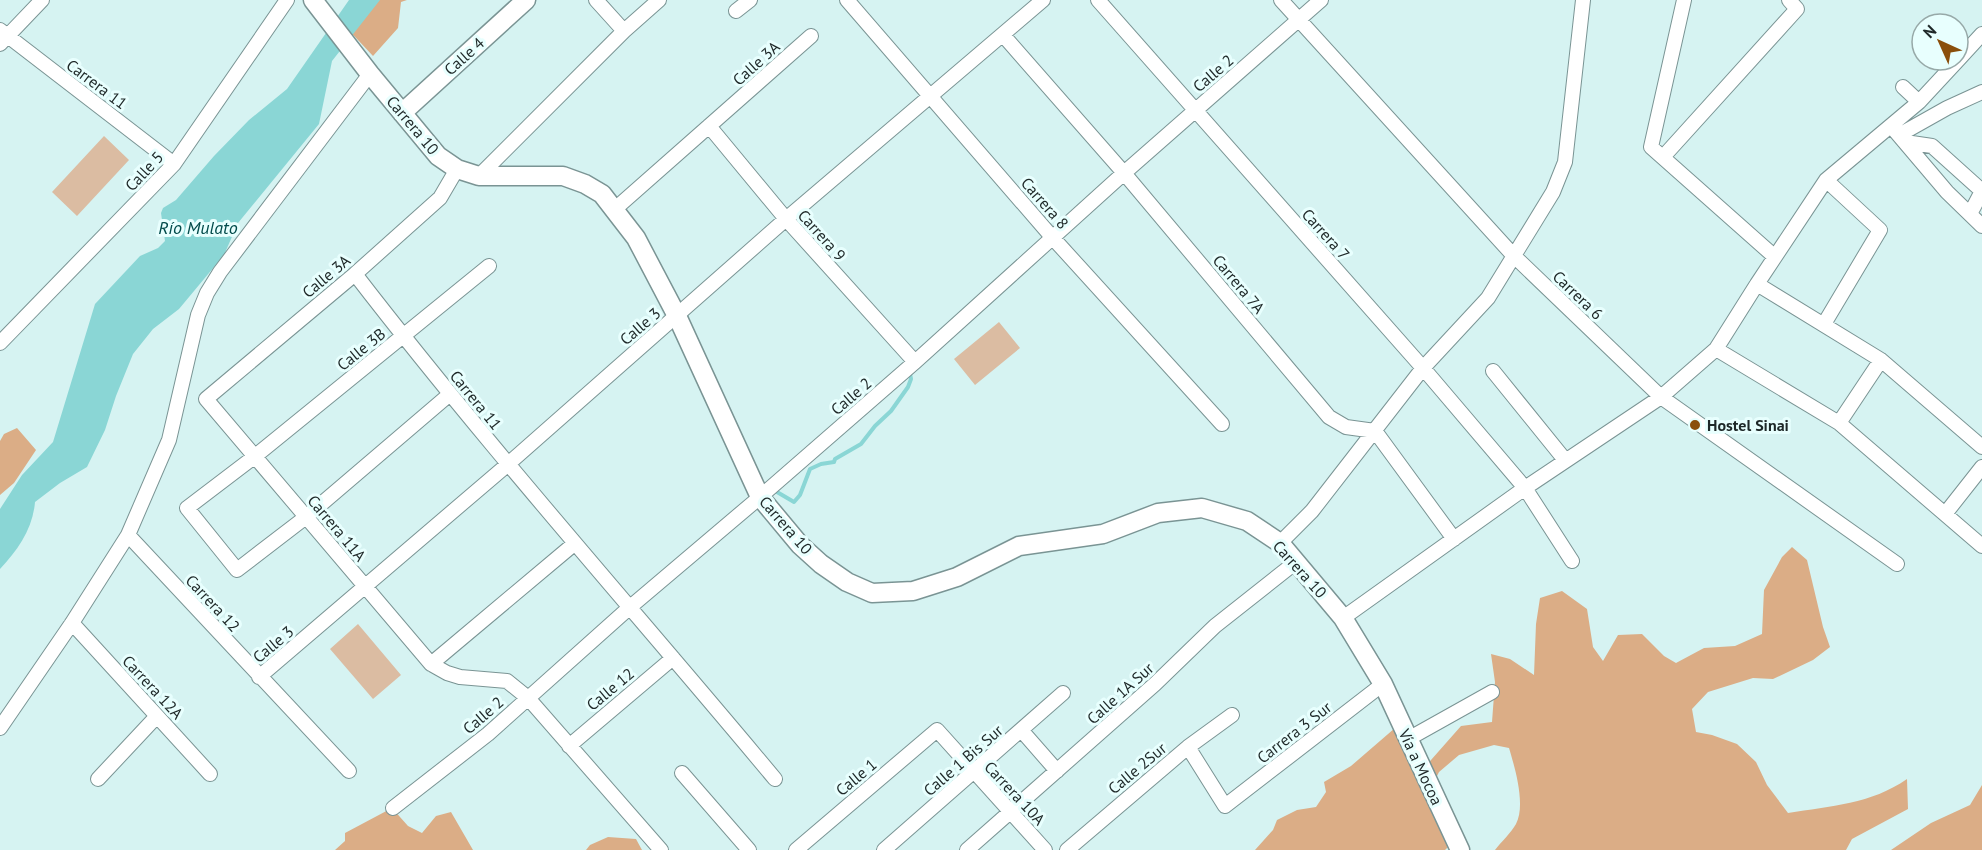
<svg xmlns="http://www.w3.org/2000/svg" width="1982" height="850" font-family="'PT Sans',sans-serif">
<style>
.green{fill:#dbbca2}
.forest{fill:#dbad86}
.water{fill:#8ad6d5}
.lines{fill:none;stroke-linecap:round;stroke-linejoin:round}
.stream{stroke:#8ad6d5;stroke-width:4}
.minor-casing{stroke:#7a9494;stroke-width:16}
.major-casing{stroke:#7a9494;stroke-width:21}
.minor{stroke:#fff;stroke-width:14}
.major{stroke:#fff;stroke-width:18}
.poi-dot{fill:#8a4f0c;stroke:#e8fffe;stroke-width:2}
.labels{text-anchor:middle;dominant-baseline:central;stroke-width:6;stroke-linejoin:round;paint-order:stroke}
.street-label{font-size:16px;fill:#1e2828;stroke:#e8fffe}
.poi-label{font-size:16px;font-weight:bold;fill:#1e2828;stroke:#e8fffe;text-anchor:start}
.water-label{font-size:18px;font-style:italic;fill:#024b4b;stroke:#e8fffe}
</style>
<rect width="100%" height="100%" fill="#d6f3f2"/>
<path class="green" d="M 104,136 L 129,160 L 77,216 L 52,192 Z
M 999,322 L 1020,348 L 975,385 L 954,359 Z
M 358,624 L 401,675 L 373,699 L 330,649 Z"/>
<path class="forest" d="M 377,0 L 407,0 L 401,2 L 398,28 L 373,56 L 342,23 Z
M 17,428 L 36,450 L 14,483 L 0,495 L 0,441 L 4,434 Z
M 1792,547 L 1807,560 L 1823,627 L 1830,647 L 1813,660 L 1773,679 L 1753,678 L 1708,692 L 1692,709 L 1696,732 L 1712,735 L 1737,744 L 1756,762 L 1767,785 L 1788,813 C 1831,806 1871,804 1907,779 L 1908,809 L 1852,839 L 1846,850 L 1495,850 C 1501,842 1511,833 1516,824 C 1526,805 1515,768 1509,748 L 1494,745 L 1459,755 L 1439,772 L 1428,794 L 1451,844 L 1445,850 L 1255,850 L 1273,830 L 1277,820 L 1297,810 L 1316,807 L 1326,792 L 1324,782 L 1351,766 L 1395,728 L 1408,745 L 1416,777 L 1461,726 L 1492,722 L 1495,682 L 1491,654 L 1510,659 L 1534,675 L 1536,624 L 1540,598 L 1562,591 L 1587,609 L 1593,647 L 1603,661 L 1618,635 L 1642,634 L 1664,656 L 1676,663 L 1704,648 L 1735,646 L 1762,634 L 1764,590 L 1782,557 Z
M 1982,785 L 1982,850 L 1891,850 L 1931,823 L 1970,805 Z
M 392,808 L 408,826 L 422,833 L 436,816 L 451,812 L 473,850 L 335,850 L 345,841 L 345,833 Z
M 608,837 L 636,839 L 642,850 L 586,850 L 590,845 Z"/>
<path class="water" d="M 349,0 L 380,0 L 332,61 L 319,124 L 238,223 L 224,255 L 179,309 L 153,329 L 133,354 L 116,396 L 105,430 L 87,467 L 60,483 L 35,502 C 33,528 18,550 0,569 L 0,509 L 22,475 L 53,442 L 95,304 L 140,256 L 158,248 L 165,241 L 161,213 L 163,208 L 176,200 L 214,156 L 249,120 L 287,89 Z"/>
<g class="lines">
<path class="stream" d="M 777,492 L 794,502 L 800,495 L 810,469 L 821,464 L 834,462 L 835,459 L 861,444 L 875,426 L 891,411 L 908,387 L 911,379 L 910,374"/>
<defs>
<path id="minor" d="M 596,0 L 624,31
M 847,0 L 1052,237 L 1222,424
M 1098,0 L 1423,368 L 1525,488 L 1572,561
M 1281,0 L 1513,255 L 1661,397 L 1897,564
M 1684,0 L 1651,147 L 1775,257
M 736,11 L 750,0
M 0,30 L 174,164
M 1003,35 L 1124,173 L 1329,417 L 1346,427 L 1375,431 L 1454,539
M 0,44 L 42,0
M 1958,60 L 1982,34
M 1903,87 L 1919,102
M 709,126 L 786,219 L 915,362
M 1891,126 L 1947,192 L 1982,226
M 1899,135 L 1947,108 L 1982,92
M 1905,142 L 1932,146 L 1982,191 L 1970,214
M 1663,157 L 1797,9 L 1789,0
M 457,169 L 440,198 L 355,274 L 206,399 L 431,664 L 447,673 L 460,677 L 507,681 L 528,698 L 661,850
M 479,176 L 624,31 L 659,0
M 615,209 L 811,36
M 355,274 C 489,448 635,611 775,779
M 1757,284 L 1881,360 L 1982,447
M 1824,324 L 1880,230 L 1826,180
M 0,343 L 174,164 L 287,0
M 1716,349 L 1839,423 L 1982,546
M 1493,371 L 1565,460
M 450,394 L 306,517 L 237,570 L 187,508 L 254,457 L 489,266
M 1839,423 L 1881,360
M 1945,514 L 1982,467
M 128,535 L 349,771
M 1280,543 L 1312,511 L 1423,368 L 1488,298 L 1553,192 L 1565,162 L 1583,0
M 1343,618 L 1525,488 L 1661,397 L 1716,349 L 1757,284 L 1826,180 L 1919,102 L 1958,60
M 72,623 L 210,774
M 431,664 L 574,544
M 259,677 L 507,465 L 786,219 L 1043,0
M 0,728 L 72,623 L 128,535 L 169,440 L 198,315 L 207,293 L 220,272 L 370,74
M 1022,731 L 1057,771
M 1408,739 L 1492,692
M 569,746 L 673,658
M 1188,747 L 1225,806 L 1383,684
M 682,773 L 749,850
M 98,779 L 157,716
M 393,808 L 488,734 L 629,608 L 760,497 L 915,362 L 1124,173 L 1321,0
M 796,850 L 937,730 L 1045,850
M 884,850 L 1063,693
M 967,850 L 1155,684 L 1215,626 L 1296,562
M 1067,850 L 1188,747 L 1232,715"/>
<path id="major" d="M 313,0 L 370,74 L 438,156 L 457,169 L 479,176 L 563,176 L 585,184 L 602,194 L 636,238 L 677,316 L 760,497 L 800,545 L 821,564 L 847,582 L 872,593 L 913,591 L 957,577 L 1019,546 L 1103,534 L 1158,513 L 1202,508 L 1247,521 L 1280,543 L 1343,618 L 1383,684 L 1460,850
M 402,113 L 526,0"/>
</defs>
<use href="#minor" class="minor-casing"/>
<use href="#major" class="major-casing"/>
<use href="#minor" class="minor"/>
<use href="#major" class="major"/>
</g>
<circle class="poi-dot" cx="1695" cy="425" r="6"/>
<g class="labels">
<g class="street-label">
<text transform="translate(464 56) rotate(-42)">Calle 4</text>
<text transform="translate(756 63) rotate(-42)">Calle 3A</text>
<text transform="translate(1213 73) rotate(-41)">Calle 2</text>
<text transform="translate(97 84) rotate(37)">Carrera 11</text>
<text transform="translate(413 125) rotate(50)">Carrera 10</text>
<text transform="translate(144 171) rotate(-47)">Calle 5</text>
<text transform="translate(1045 203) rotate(49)">Carrera 8</text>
<text transform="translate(1326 234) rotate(48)">Carrera 7</text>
<text transform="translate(822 235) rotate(48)">Carrera 9</text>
<text transform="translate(326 276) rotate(-40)">Calle 3A</text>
<text transform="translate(1239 284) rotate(50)">Carrera 7A</text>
<text transform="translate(1578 295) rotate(44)">Carrera 6</text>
<text transform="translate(640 326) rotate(-41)">Calle 3</text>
<text transform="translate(361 349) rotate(-39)">Calle 3B</text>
<text transform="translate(851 396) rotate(-41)">Calle 2</text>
<text transform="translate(476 400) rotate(51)">Carrera 11</text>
<text transform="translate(786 525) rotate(49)">Carrera 10</text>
<text transform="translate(337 528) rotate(50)">Carrera 11A</text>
<text transform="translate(1300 569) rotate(48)">Carrera 10</text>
<text transform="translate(213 603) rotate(47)">Carrera 12</text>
<text transform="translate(273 644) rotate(-40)">Calle 3</text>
<text transform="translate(153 687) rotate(47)">Carrera 12A</text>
<text transform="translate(610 689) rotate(-40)">Calle 12</text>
<text transform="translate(1120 693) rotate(-42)">Calle 1A Sur</text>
<text transform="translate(483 715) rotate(-41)">Calle 2</text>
<text transform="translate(1294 732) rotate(-38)">Carrera 3 Sur</text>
<text transform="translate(963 760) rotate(-41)">Calle 1 Bis Sur</text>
<text transform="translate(1421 767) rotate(65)">Vía a Mocoa</text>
<text transform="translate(1137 768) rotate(-40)">Calle 2Sur</text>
<text transform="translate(856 777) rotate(-40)">Calle 1</text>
<text transform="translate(1015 793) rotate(47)">Carrera 10A</text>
</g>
<g class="poi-label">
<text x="1707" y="425">Hostel Sinai</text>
</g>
<g class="water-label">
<text x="198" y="227">Río Mulato</text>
</g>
</g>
<g transform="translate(1940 42) rotate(315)"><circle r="28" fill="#e8fffe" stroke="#97a9a8" stroke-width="1.5"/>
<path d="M0-4.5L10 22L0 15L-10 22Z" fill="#8a4f0c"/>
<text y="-9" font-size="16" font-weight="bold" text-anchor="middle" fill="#1e2828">N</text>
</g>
</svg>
